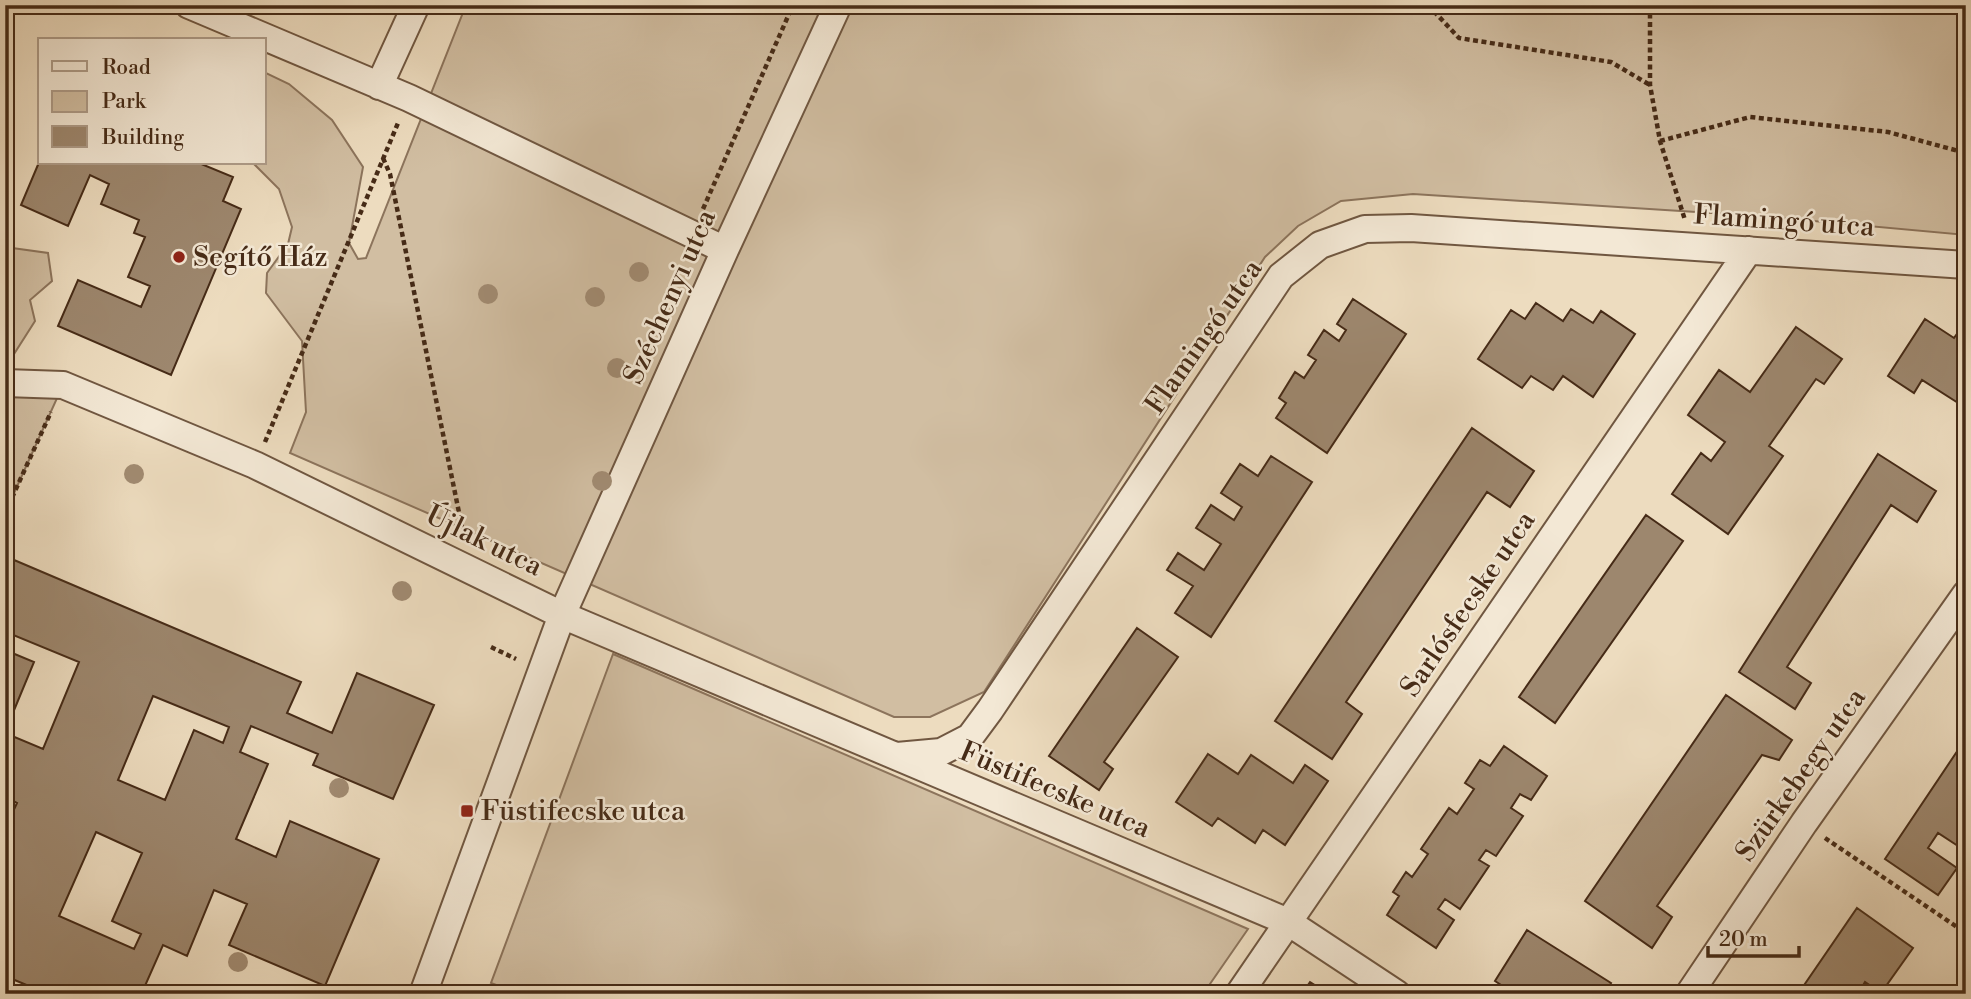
<svg xmlns="http://www.w3.org/2000/svg" width="1971" height="999" font-family="'Libre Bodoni',serif">
<style>
.green{fill:#d1bea2;stroke:#8c745c;stroke-width:2}
.building{fill:#9d876e;stroke:#462b17;stroke-width:2;fill-rule:evenodd}
.lines{fill:none;stroke-linecap:round;stroke-linejoin:round}
.minor-casing{stroke:#705741;stroke-width:30}
.path{stroke:#462b17;stroke-width:4.5;stroke-dasharray:5 3.5;stroke-linecap:butt}
.minor{stroke:#f3e8d5;stroke-width:26}
.tree{fill:#a18b72}
.poi-dot{fill:#8f2418;stroke:#f3e8d5;stroke-width:2.5}
.labels{text-anchor:middle;dominant-baseline:central;stroke-width:5;stroke-linejoin:round;paint-order:stroke}
.street-label{font-size:28px;fill:#462b17;stroke:#f3e8d5}
.poi-label{font-size:28px;fill:#462b17;stroke:#f3e8d5;text-anchor:start}
</style>
<rect width="100%" height="100%" fill="#eddcbf"/>
<filter id="stains"><feTurbulence type="fractalNoise" baseFrequency=".00286" numOctaves="4"/><feColorMatrix values="0 0 0 0 .2 0 0 0 0 .09 0 0 0 0 .02 0 0 0 .5 -.17"/></filter>
<radialGradient id="worn" r=".72"><stop offset=".6" stop-color="#630" stop-opacity="0"/><stop offset="1" stop-color="#630" stop-opacity=".3"/></radialGradient>
<path class="green" d="M 466,5 L 1966,5 L 1966,235 L 1759,216 L 1413,194 L 1341,201 L 1298,226 L 1265,257 L 984,692 L 930,717 L 894,717 L 290,453 L 306,412 L 302,341 L 266,293 L 267,273 L 288,244 L 292,227 L 279,189 L 253,163 L 264,163 L 264,72 L 289,84 L 332,120 L 363,167 L 349,243 L 358,259 L 366,258 Z
M 5,247 L 48,253 L 52,281 L 30,300 L 35,321 L 14,354 L 5,355 Z
M 5,383 L 63,385 L 5,513 Z
M 613,654 L 1248,929 L 1203,994 L 520,994 L 491,983 Z"/>
<path class="building" d="M 40,160 L 40,163 L 199,163 L 233,177 L 223,201 L 241,209 L 171,375 L 58,326 L 78,280 L 141,307 L 150,286 L 128,277 L 145,237 L 134,233 L 139,220 L 101,204 L 109,184 L 90,175 L 68,226 L 21,205 Z
M 1353,299 L 1406,334 L 1327,453 L 1276,418 L 1286,403 L 1279,398 L 1295,372 L 1304,378 L 1316,360 L 1308,355 L 1324,330 L 1339,341 L 1346,330 L 1337,324 Z
M 1536,303 L 1563,321 L 1571,309 L 1593,323 L 1601,311 L 1635,334 L 1593,397 L 1563,376 L 1553,390 L 1531,376 L 1522,388 L 1478,359 L 1511,310 L 1525,319 Z
M 1925,319 L 1954,338 L 1961,328 L 1966,331 L 1966,408 L 1922,380 L 1914,393 L 1888,376 Z
M 1796,327 L 1842,359 L 1824,384 L 1816,379 L 1769,446 L 1783,456 L 1728,534 L 1672,494 L 1701,453 L 1711,461 L 1725,442 L 1688,415 L 1719,370 L 1750,392 Z
M 1472,428 L 1534,471 L 1510,507 L 1487,492 L 1346,702 L 1362,714 L 1332,759 L 1275,721 Z
M 1878,454 L 1936,491 L 1917,522 L 1891,505 L 1787,667 L 1811,683 L 1795,709 L 1739,672 Z
M 1271,456 L 1312,482 L 1211,637 L 1175,613 L 1193,586 L 1167,570 L 1178,553 L 1204,570 L 1221,544 L 1196,528 L 1211,505 L 1234,520 L 1242,507 L 1221,493 L 1240,464 L 1258,476 Z
M 1646,515 L 1683,541 L 1555,723 L 1519,697 Z
M 7,557 L 301,682 L 287,713 L 332,733 L 357,673 L 434,705 L 393,799 L 313,765 L 318,754 L 251,726 L 240,752 L 268,764 L 236,839 L 276,857 L 290,821 L 379,859 L 325,986 L 229,945 L 247,904 L 214,890 L 187,956 L 163,945 L 144,988 L 157,994 L 48,994 L 5,976 L 5,829 L 17,803 L 5,797 L 5,733 L 43,749 L 79,662 L 11,634 L 5,649 ZM 153,696 L 229,727 L 223,743 L 194,730 L 165,800 L 118,780 ZM 96,832 L 142,853 L 112,921 L 141,934 L 134,949 L 59,916 Z
M 1137,628 L 1178,657 L 1104,762 L 1113,769 L 1099,790 L 1049,756 Z
M 5,650 L 34,662 L 5,732 Z
M 1726,695 L 1792,740 L 1779,760 L 1762,755 L 1657,906 L 1672,917 L 1652,948 L 1585,901 Z
M 1966,738 L 1966,841 L 1961,848 L 1938,833 L 1928,848 L 1957,868 L 1938,895 L 1885,859 Z
M 1504,746 L 1547,776 L 1531,800 L 1520,794 L 1511,808 L 1523,816 L 1496,856 L 1486,850 L 1479,860 L 1489,866 L 1460,909 L 1445,899 L 1438,909 L 1454,920 L 1436,948 L 1387,915 L 1399,896 L 1393,892 L 1406,872 L 1412,877 L 1428,854 L 1421,849 L 1449,808 L 1457,814 L 1474,789 L 1465,783 L 1480,760 L 1490,766 Z
M 1208,754 L 1238,774 L 1251,755 L 1293,783 L 1305,765 L 1328,781 L 1285,845 L 1263,830 L 1255,843 L 1218,818 L 1212,826 L 1176,802 Z
M 1857,908 L 1913,948 L 1881,993 L 1865,982 L 1858,994 L 1798,994 Z
M 1527,930 L 1611,983 L 1604,994 L 1515,994 L 1495,981 Z
M 1310,982 L 1329,994 L 1302,994 Z"/>
<g class="lines">
<defs>
<path id="minor" d="M 189,5 L 409,98 L 725,250
M 379,86 L 416,5
M 5,383 L 63,385 L 255,465 L 562,615 L 1288,922 L 1397,994
M 897,756 L 941,752 L 970,737 L 990,710 L 1281,276 L 1320,245 L 1365,229 L 1411,228 L 1966,265
M 423,994 L 562,615 L 725,250 L 838,5
M 1239,994 L 1749,250
M 1689,994 L 1804,823 L 1966,594"/>
</defs>
<use href="#minor" class="minor-casing"/>
<path class="path" d="M 1428,5 L 1459,38 L 1611,62 L 1650,85
M 1650,5 L 1650,85 L 1660,141 L 1685,220
M 1660,141 L 1750,117 L 1888,132 L 1966,153
M 383,158 L 390,174 L 464,537
M 703,209 L 793,5
M 265,442 L 398,123
M 5,513 L 51,412
M 491,647 L 516,659
M 1825,838 L 1966,933"/>
<use href="#minor" class="minor"/>
</g>
<g class="tree">
<circle cx="639" cy="272" r="10"/>
<circle cx="488" cy="294" r="10"/>
<circle cx="595" cy="297" r="10"/>
<circle cx="617" cy="368" r="10"/>
<circle cx="134" cy="474" r="10"/>
<circle cx="602" cy="481" r="10"/>
<circle cx="402" cy="591" r="10"/>
<circle cx="339" cy="788" r="10"/>
<circle cx="238" cy="962" r="10"/>
</g>
<g class="poi-dot">
<circle cx="179" cy="257" r="7"/>
<rect x="460" y="804" width="14" height="14" rx="3.5"/>
</g>
<g class="labels">
<g class="street-label">
<text transform="translate(1784 221) rotate(4)">Flamingó utca</text>
<text transform="translate(670 297) rotate(-66)">Széchenyi utca</text>
<text transform="translate(1204 337) rotate(-55)">Flamingó utca</text>
<text transform="translate(484 541) rotate(26)">Újlak utca</text>
<text transform="translate(1468 604) rotate(-56)">Sarlósfecske utca</text>
<text transform="translate(1801 775) rotate(-55)">Szürkebegy utca</text>
<text transform="translate(1055 790) rotate(23)">Füstifecske utca</text>
</g>
<g class="poi-label">
<text x="193" y="257">Segítő Ház</text>
<text x="481" y="811">Füstifecske utca</text>
</g>
</g>
<rect width="1971" height="999" fill="none" stroke="#eddcbf" stroke-width="28"/>
<rect x="7" y="7" width="1957" height="985" fill="none" stroke="#462b17" stroke-width="3.5"/>
<rect x="14" y="14" width="1943" height="971" fill="none" stroke="#462b17" stroke-width="2"/>
<rect x="38" y="38" width="228" height="126" fill="#f3e8d5" stroke="#ae9c89" stroke-width="2"/>
<rect x="52" y="61" width="35" height="10" fill="#f3e8d5" stroke="#ae9c89" stroke-width="2"/>
<text x="102" y="74" font-size="21" fill="#462b17">Road</text>
<rect x="52" y="91" width="35" height="21" fill="#d1bea2" stroke="#ae9c89" stroke-width="2"/>
<text x="102" y="108" font-size="21" fill="#462b17">Park</text>
<rect x="52" y="126" width="35" height="21" fill="#9d876e" stroke="#ae9c89" stroke-width="2"/>
<text x="102" y="144" font-size="21" fill="#462b17">Building</text>
<path d="M1708 946v10h91v-10" fill="none" stroke="#462b17" stroke-width="3.5"/>
<text x="1719" y="946" font-size="21" fill="#462b17" stroke="#f3e8d5" stroke-width="5" paint-order="stroke">20 m</text>
<rect width="100%" height="100%" filter="url(#stains)"/>
<rect width="100%" height="100%" fill="url(#worn)"/>
</svg>
